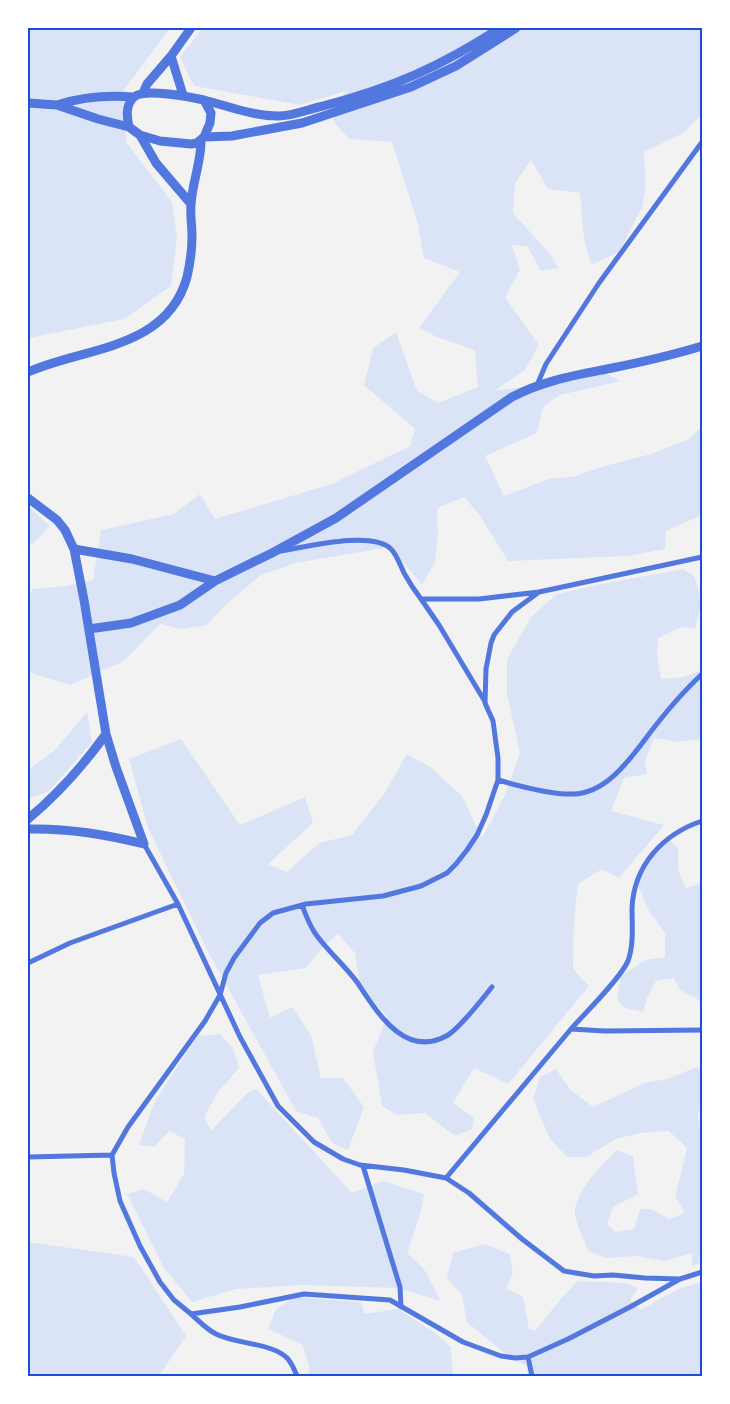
<svg xmlns="http://www.w3.org/2000/svg" width="730" height="1404" font-family="Manrope,sans-serif">
<style>
.green{fill:#dbe4f7}
.lines{fill:none;stroke-linecap:round;stroke-linejoin:round}
.minor{stroke:#5277de;stroke-width:5}
.tertiary{stroke:#5277de;stroke-width:9}
.neatline{fill:none;stroke:#1d4ed8;stroke-width:2}
</style>
<rect width="100%" height="100%" fill="#f2f2f2"/>
<path class="green" d="M 28,28 L 170,28 L 124,90 L 126,142 L 172,202 L 177,237 L 171,286 L 124,319 L 28,338 Z
M 203,28 L 702,28 L 702,115 L 683,133 L 644,152 L 646,186 L 642,207 L 619,252 L 591,265 L 584,239 L 580,193 L 548,189 L 531,160 L 515,183 L 513,213 L 551,255 L 558,268 L 541,271 L 527,246 L 512,245 L 520,270 L 505,297 L 539,345 L 525,370 L 494,391 L 552,383 L 604,372 L 621,381 L 560,395 L 543,407 L 537,433 L 485,456 L 504,496 L 551,478 L 573,477 L 601,467 L 651,454 L 689,439 L 702,426 L 702,515 L 666,531 L 665,549 L 628,556 L 508,561 L 480,516 L 464,497 L 437,508 L 438,537 L 435,562 L 422,585 L 390,547 L 296,563 L 261,575 L 226,604 L 207,625 L 181,629 L 160,624 L 124,661 L 70,685 L 28,672 L 28,597 L 33,589 L 66,586 L 93,580 L 101,530 L 174,514 L 200,494 L 215,519 L 332,484 L 410,446 L 415,429 L 364,385 L 373,348 L 396,332 L 417,391 L 438,403 L 478,387 L 475,350 L 437,337 L 419,328 L 460,272 L 424,258 L 417,221 L 392,142 L 349,139 L 333,121 L 344,93 L 350,90 L 300,105 L 194,86 L 180,57 Z
M 28,506 L 50,526 L 33,544 L 28,541 Z
M 683,569 L 694,576 L 702,601 L 695,629 L 682,627 L 658,638 L 657,655 L 661,679 L 684,677 L 702,670 L 702,739 L 678,742 L 654,738 L 645,761 L 647,774 L 624,778 L 611,811 L 664,825 L 619,878 L 602,869 L 578,884 L 574,921 L 573,969 L 589,986 L 508,1084 L 474,1068 L 453,1103 L 474,1118 L 472,1129 L 455,1136 L 425,1113 L 397,1115 L 382,1106 L 373,1052 L 387,1017 L 360,986 L 355,953 L 338,934 L 322,948 L 306,968 L 258,975 L 270,1018 L 292,1007 L 311,1035 L 321,1078 L 343,1078 L 364,1107 L 348,1150 L 332,1143 L 318,1118 L 296,1111 L 207,950 L 148,828 L 129,759 L 181,739 L 240,825 L 305,797 L 313,823 L 268,864 L 287,872 L 319,843 L 352,835 L 384,794 L 407,754 L 429,766 L 462,796 L 482,838 L 505,795 L 520,753 L 507,694 L 507,659 L 531,617 L 557,594 L 602,584 Z
M 87,712 L 92,742 L 49,791 L 28,799 L 28,770 L 54,751 Z
M 670,840 L 678,848 L 678,870 L 686,888 L 699,884 L 702,878 L 702,1003 L 696,998 L 680,990 L 674,978 L 656,981 L 647,998 L 643,1012 L 625,1008 L 617,999 L 621,976 L 645,960 L 665,957 L 665,933 L 649,911 L 638,885 L 650,852 Z
M 220,1034 L 234,1050 L 239,1068 L 218,1092 L 204,1117 L 211,1131 L 247,1093 L 256,1089 L 352,1193 L 383,1181 L 424,1194 L 420,1215 L 407,1253 L 424,1269 L 441,1301 L 397,1288 L 301,1285 L 236,1289 L 192,1302 L 164,1268 L 127,1194 L 144,1189 L 167,1202 L 184,1174 L 185,1139 L 169,1131 L 154,1147 L 139,1145 L 154,1103 L 197,1036 Z
M 697,1067 L 702,1068 L 702,1100 L 698,1118 L 702,1130 L 702,1262 L 692,1266 L 692,1253 L 664,1261 L 636,1256 L 606,1258 L 588,1251 C 585,1241 576,1225 575,1214 C 573,1193 603,1164 616,1150 L 633,1156 L 638,1194 L 613,1207 L 607,1224 L 616,1232 L 634,1229 L 640,1209 L 651,1209 L 669,1219 L 685,1213 L 675,1197 L 687,1148 L 669,1131 L 640,1133 L 616,1139 L 586,1157 L 567,1157 L 550,1139 L 533,1099 L 540,1077 L 556,1069 L 570,1089 L 593,1107 L 644,1083 L 667,1079 Z
M 28,1242 L 134,1257 L 186,1336 L 159,1376 L 28,1376 Z
M 485,1244 L 510,1254 L 513,1273 L 506,1288 L 523,1297 L 529,1329 L 535,1331 L 559,1301 L 578,1281 L 625,1283 L 638,1288 L 630,1300 L 641,1310 L 678,1289 L 702,1282 L 702,1376 L 528,1376 L 527,1366 L 509,1357 L 467,1322 L 462,1295 L 447,1278 L 453,1253 Z
M 295,1297 L 361,1302 L 364,1314 L 398,1309 L 435,1333 L 451,1347 L 453,1376 L 309,1376 L 309,1366 L 303,1345 L 268,1329 L 276,1309 Z"/>
<g class="lines">
<path class="minor" d="M 537,385 L 546,364 L 599,283 L 702,142
M 281,551 C 306,547 372,530 391,549 C 397,555 400,565 404,573 C 409,582 414,590 421,599 L 479,599 L 539,592 L 702,557
M 539,592 L 512,612 L 494,635 L 491,643 L 486,669 L 485,703 L 493,721 L 498,758 L 498,780 L 486,815 L 477,835 L 467,850 L 456,864 L 447,873 L 421,886 L 383,896 L 306,904 L 273,913 L 260,923 L 234,958 L 226,973 L 220,995 L 205,1021 L 128,1127 L 112,1155 L 114,1173 L 120,1201 L 140,1246 L 160,1282 L 174,1300 L 191,1314 L 240,1307 L 304,1294 L 390,1300 L 463,1342 L 501,1356 L 515,1358 L 528,1357 L 568,1339 L 630,1307 L 680,1279
M 421,599 L 439,625 L 484,700
M 498,780 C 519,786 551,795 573,794 C 611,793 635,751 656,725 C 670,707 685,690 702,674
M 144,844 L 178,904 L 240,1037 L 278,1106 L 314,1142 L 343,1159 L 360,1165 L 404,1170 L 446,1178 L 469,1193 L 522,1239 L 564,1271 L 594,1276 L 613,1275 L 645,1278 L 680,1279 L 702,1272
M 302,905 C 306,916 310,927 317,936 C 329,952 345,966 357,982 C 377,1012 405,1060 448,1035 C 461,1027 482,999 492,987
M 28,963 L 70,943 L 178,904
M 571,1029 C 585,1013 620,979 628,961 C 634,944 632,925 632,908 C 634,865 663,834 702,821
M 28,1157 L 112,1155
M 363,1166 L 400,1287 L 401,1307
M 446,1178 L 571,1029 L 605,1031 L 702,1030
M 191,1314 C 199,1321 206,1329 216,1334 C 235,1344 274,1343 288,1359 C 292,1364 295,1371 297,1376
M 528,1357 L 532,1376"/>
<path class="tertiary" d="M 171,56 L 183,95
M 143,93 L 147,84 L 171,56 L 191,28
M 204,100 C 228,106 253,116 278,116 C 293,116 309,109 323,106 C 392,88 440,67 500,28
M 28,103 L 57,105 L 98,119 L 129,127 L 140,135 L 160,141 L 191,144 L 197,143 L 204,137 L 210,123 L 211,113 L 204,100 C 190,97 144,88 134,97 C 125,105 127,117 129,127
M 57,105 C 82,97 107,95 133,97
M 140,135 L 156,163 L 191,204
M 204,137 L 232,136 L 302,123 L 411,87 L 456,66 L 516,28
M 28,372 C 84,347 167,350 187,277 C 190,264 192,249 192,236 C 192,225 190,215 191,205 C 192,183 201,163 201,141
M 28,498 L 57,520 L 65,530 L 74,549 L 84,600 L 106,734 L 116,767 L 144,844
M 74,549 L 132,559 L 215,581
M 89,629 L 131,623 L 180,605 L 215,581 L 272,553 L 336,518 L 512,397 C 544,380 577,375 612,368 C 642,362 673,355 702,346
M 28,819 C 58,794 83,766 106,734
M 28,829 C 68,828 105,834 144,844"/>
</g>
<rect width="730" height="1404" fill="none" stroke="#ffffff" stroke-width="58"/>
<rect x="29" y="29" width="672" height="1346" class="neatline"/>
</svg>
